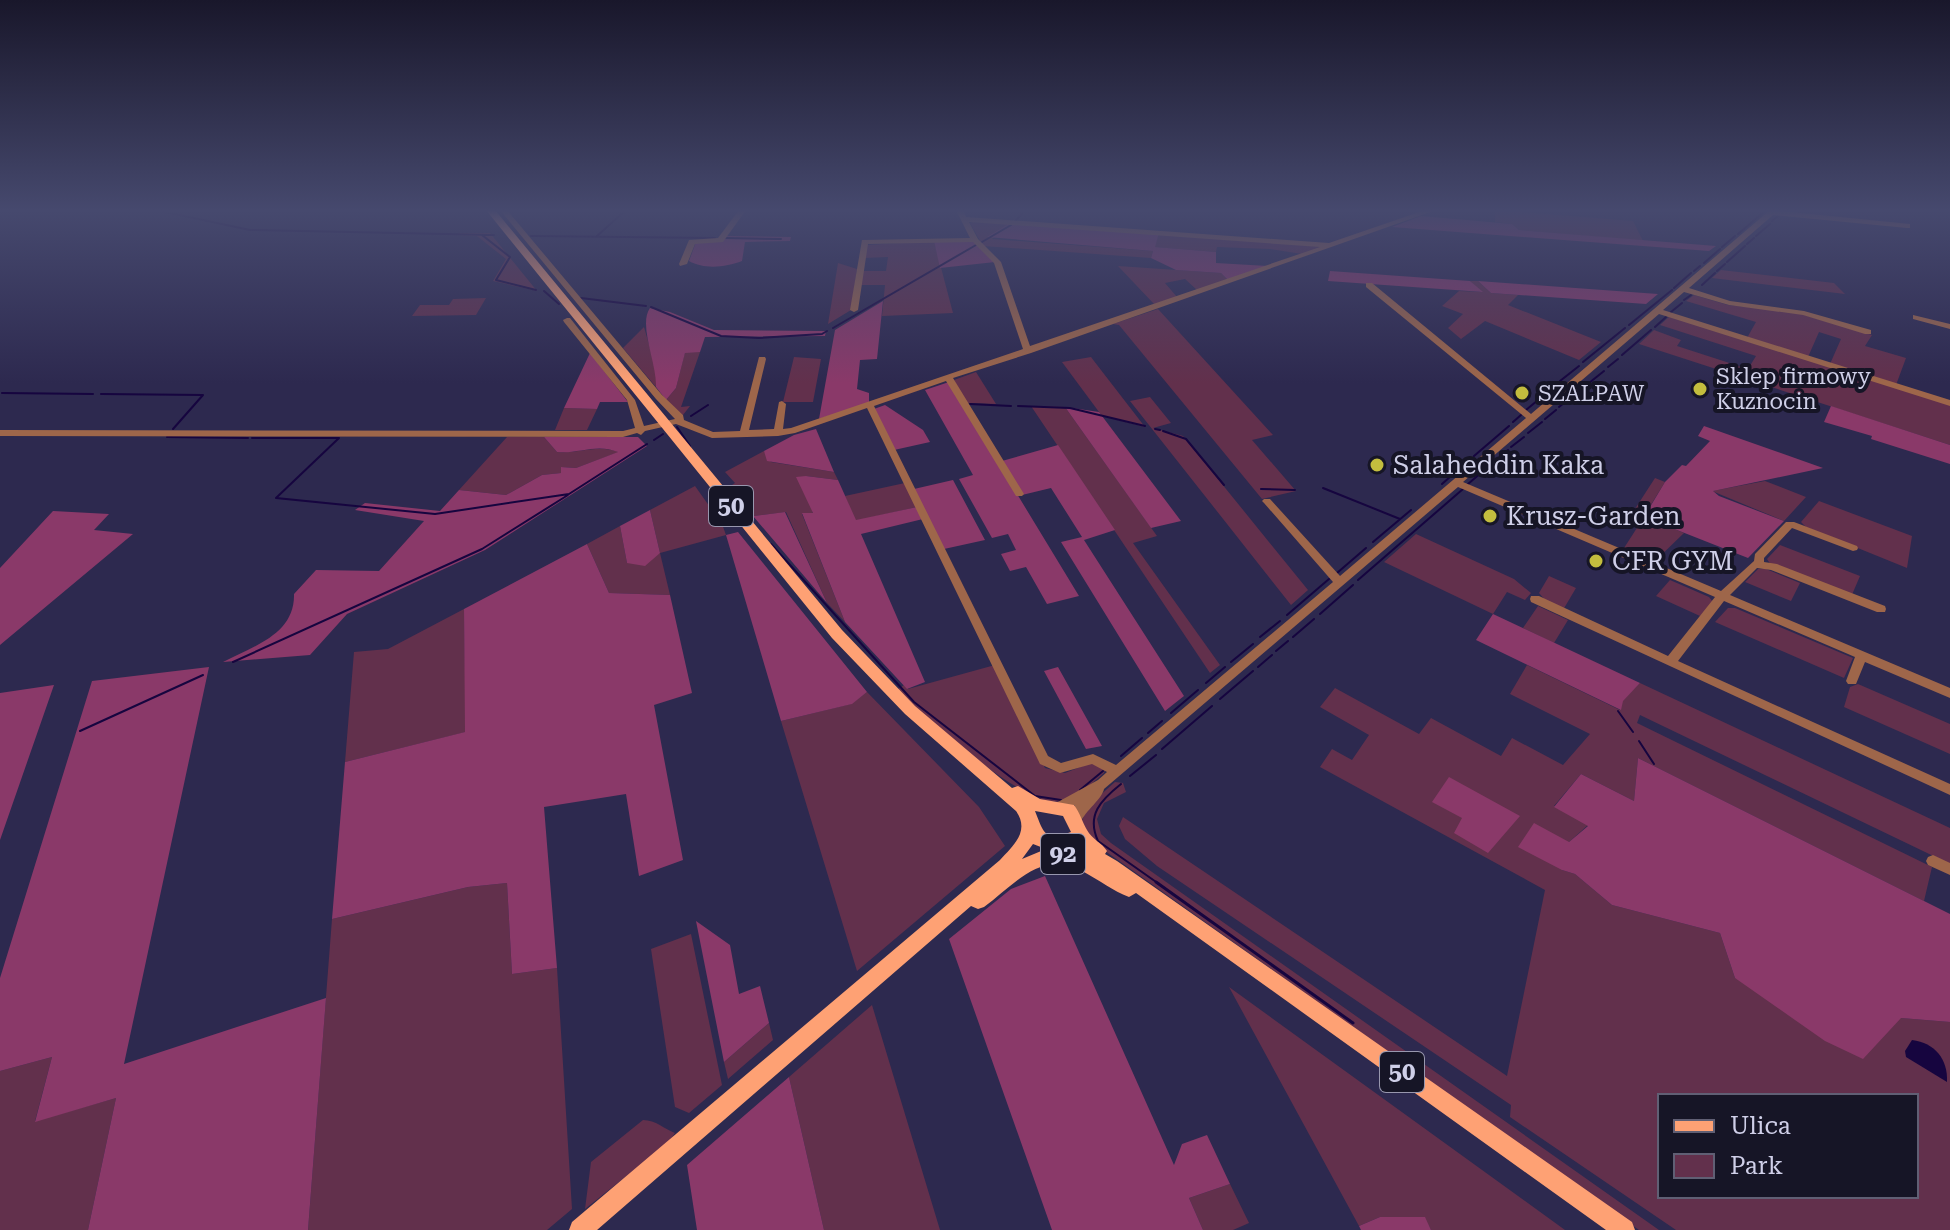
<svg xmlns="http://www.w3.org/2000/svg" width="1950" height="1230" font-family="'Roboto Serif',serif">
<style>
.green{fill:#62304c;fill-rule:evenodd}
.forest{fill:#8a3969}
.water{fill:#16053f}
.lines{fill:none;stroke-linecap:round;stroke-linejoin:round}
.stream-far1{stroke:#16053f;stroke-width:2}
.stream{stroke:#16053f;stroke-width:3}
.minor{fill:#9e664a;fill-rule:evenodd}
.major{fill:#fea174;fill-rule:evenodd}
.poi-dot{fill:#c3bd3e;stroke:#161526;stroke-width:3}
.labels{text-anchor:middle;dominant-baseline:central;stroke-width:8;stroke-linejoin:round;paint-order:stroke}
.far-poi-label{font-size:22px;fill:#cfcfe8;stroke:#161526;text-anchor:start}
.shield{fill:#161526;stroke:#9897ae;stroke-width:2}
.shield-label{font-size:24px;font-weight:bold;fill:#cfcfe8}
.poi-label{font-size:26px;fill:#cfcfe8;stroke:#161526;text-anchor:start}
</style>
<rect width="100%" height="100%" fill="#2d294f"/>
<path class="green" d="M 1495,210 L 1633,221 L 1643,241 L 1519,230 L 1512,224 L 1495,222 Z
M 973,222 L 1009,224 L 992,239 L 1153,251 L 1151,258 L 983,246 L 970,223 Z
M 459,233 L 490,233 L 537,291 L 493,281 L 506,259 L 477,236 L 456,235 Z
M 1159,233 L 1324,247 L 1302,254 L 1270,249 L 1217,247 L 1216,252 L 1154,247 Z
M 934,241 L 953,313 L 882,316 L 885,285 L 861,285 L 863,271 L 886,271 L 888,257 L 864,258 L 866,245 Z
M 838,263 L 857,269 L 851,310 L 828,324 Z
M 1118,266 L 1221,273 L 1228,280 L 1197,290 L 1185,279 L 1165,283 L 1177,297 L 1154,304 Z
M 1721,270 L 1834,283 L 1845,294 L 1712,278 Z
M 1470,281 L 1478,281 L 1491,293 L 1518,295 L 1508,305 L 1601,342 L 1579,360 L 1485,321 L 1461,339 L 1448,328 L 1463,314 L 1442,306 L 1459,291 L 1481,292 Z
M 1694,295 L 1728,305 L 1794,312 L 1872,335 L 1865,346 L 1906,358 L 1896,385 L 1830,364 L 1841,339 L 1819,332 L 1808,357 L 1747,338 L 1756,322 L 1686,301 Z
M 486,298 L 476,315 L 412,316 L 420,305 L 449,305 L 453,299 Z
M 1158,309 L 1273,435 L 1252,440 L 1296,491 L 1262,499 L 1119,325 L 1113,324 Z
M 1670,316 L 1950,404 L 1950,445 L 1639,344 L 1654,330 L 1681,340 L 1677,346 L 1748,369 L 1756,356 L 1660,325 Z
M 644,327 L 656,369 L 656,387 L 623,348 Z
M 685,352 L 700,352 L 681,407 L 690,406 L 683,415 L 666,400 L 676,388 Z
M 794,357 L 821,359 L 813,402 L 783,402 Z
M 1091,357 L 1094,361 L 1145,427 L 1102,416 L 1062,362 Z
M 976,372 L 996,404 L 966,403 L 954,380 Z
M 1150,397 L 1171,423 L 1153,428 L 1183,436 L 1308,590 L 1291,605 L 1130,401 Z
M 1031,406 L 1065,407 L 1157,536 L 1133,543 L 1220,665 L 1210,673 Z
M 564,408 L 597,409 L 587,430 L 555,430 Z
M 507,437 L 544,437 L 557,452 C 580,454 597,444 619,452 L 576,468 L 562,467 L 561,473 L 542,475 L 506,495 L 459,490 Z
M 764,451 L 771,462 L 834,472 L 838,480 L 806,476 L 813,514 L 802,514 L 845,622 L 827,603 L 786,512 L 753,516 L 729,487 L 735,483 L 725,472 Z
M 1655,478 L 1665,482 L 1644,516 L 1684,533 L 1652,564 L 1627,553 L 1624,548 L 1644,517 L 1633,512 Z
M 1765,481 L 1806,497 L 1784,521 L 1712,491 Z
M 905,483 L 917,507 L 855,521 L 845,496 Z
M 695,486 L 722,524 L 726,535 L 660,553 L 670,595 L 609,593 L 587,544 L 620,526 L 627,563 L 660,553 L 650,510 Z
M 1819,501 L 1912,536 L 1907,568 L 1806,527 L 1801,522 Z
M 1416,534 L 1514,579 L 1531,593 L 1525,600 L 1507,592 L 1493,614 L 1384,562 Z
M 1780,545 L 1860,576 L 1851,597 L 1771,565 L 1767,559 Z
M 1758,569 L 1766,569 L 1800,583 L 1791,601 L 1745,582 Z
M 1549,576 L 1576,588 L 1563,610 L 1546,601 L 1539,593 Z
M 1670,580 L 1709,597 L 1713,602 L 1700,616 L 1656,596 Z
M 1538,606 L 1568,620 L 1554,643 L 1523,628 Z
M 1728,608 L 1735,608 L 1853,658 L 1844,678 L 1715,622 Z
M 464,609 L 466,732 L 345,762 L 354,652 L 388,649 Z
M 995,665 L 1045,768 L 1065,773 L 1093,762 L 1105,768 L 1104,773 C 1093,782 1077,798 1063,801 C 1026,812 926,716 897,690 L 904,685 L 908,689 Z
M 1527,665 L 1620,710 L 1622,701 L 1640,683 L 1950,828 L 1950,864 L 1640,715 L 1637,723 L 1932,867 L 1924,901 L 1638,758 L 1634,801 L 1581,774 L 1554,806 L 1588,825 L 1569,842 L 1562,870 L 1575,874 L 1612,905 L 1720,933 L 1735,978 L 1901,1018 L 1950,1022 L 1950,1230 L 1676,1230 L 1510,1117 L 1511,1105 L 1157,866 L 1125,839 L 1119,826 L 1123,817 L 1507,1076 L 1545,890 L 1320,767 L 1332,749 L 1352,760 L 1369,735 L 1320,707 L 1335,688 L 1419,734 L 1431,718 L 1501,756 L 1512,738 L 1563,765 L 1590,734 L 1510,694 ZM 1660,1096 L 1916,1096 L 1916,1196 L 1660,1196 Z
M 1858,684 L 1950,724 L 1950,754 L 1844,707 L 1850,687 Z
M 867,692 L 979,807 L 1005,846 L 857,971 L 781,721 L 851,704 Z
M 1115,782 L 1123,783 L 1126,792 L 1104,803 L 1097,819 L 1101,834 L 1111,843 L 1659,1230 L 1639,1230 L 1098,846 L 1089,838 L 1082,820 L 1089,805 Z
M 507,883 L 512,974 L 557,968 L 572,1209 L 547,1230 L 308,1230 L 332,919 L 468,887 Z
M 691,934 L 722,1085 L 689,1113 L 675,1107 L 651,949 Z
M 1229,987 L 1565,1230 L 1431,1230 L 1424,1217 L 1380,1217 L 1359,1226 Z
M 872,1005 L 940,1230 L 824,1230 L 789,1077 Z
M 769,1023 L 773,1040 L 728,1079 L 724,1062 Z
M 52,1057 L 35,1121 L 116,1098 L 88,1230 L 0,1230 L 0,1071 Z
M 643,1120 C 656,1120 664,1129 675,1133 L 668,1143 L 585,1209 L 591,1162 Z
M 1230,1184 L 1249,1223 L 1233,1230 L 1203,1230 L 1189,1198 Z"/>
<path class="forest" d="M 1421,216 L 1512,224 L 1519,230 L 1716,246 L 1709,251 L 1392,227 Z
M 1010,223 L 1159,233 L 1155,247 L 1216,252 L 1216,263 L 1268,266 L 1228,280 L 1221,273 L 1176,270 L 1151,258 L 1153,251 L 987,237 Z
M 724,236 L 791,237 L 790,241 L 745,242 L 742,261 C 726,267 705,270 689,261 L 696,242 L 719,241 Z
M 934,241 L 973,241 L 995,262 L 940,268 Z
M 1330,271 L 1470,281 L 1483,292 L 1328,281 Z
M 1478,281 L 1658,294 L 1646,304 L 1491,293 Z
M 883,301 L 877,359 L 860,360 L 857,389 L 869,393 L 869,403 L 819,419 L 835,330 Z
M 650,308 L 670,312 L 714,330 L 826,331 L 825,336 L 705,337 L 700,352 L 685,353 L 676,388 L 666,400 L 656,387 C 657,363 638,325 650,308 Z
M 590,353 L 628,402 L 600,402 L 597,409 L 564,408 Z
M 949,382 L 1079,596 L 1047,604 L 1026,567 L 1010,571 L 1001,554 L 1016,550 L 1008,534 L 992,538 L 959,479 L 973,475 L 925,390 Z
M 885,405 L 923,430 L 930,442 L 894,450 L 874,409 Z
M 1831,406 L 1950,445 L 1950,464 L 1871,439 L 1872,436 L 1824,422 Z
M 1065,407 L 1099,412 L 1181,521 L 1151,528 Z
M 1704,426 L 1823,468 L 1713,491 L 1719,496 L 1784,521 L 1748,558 L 1644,517 L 1665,482 L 1682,465 L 1686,466 L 1710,441 L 1698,436 Z
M 816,429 L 834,472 L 767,461 L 764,451 L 794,435 Z
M 544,437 L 638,437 L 647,446 L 485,550 L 347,614 L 310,655 L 223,662 C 254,646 295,634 294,594 L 316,570 L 379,571 L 424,521 L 355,510 L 365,503 L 440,511 L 459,490 L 506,495 L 542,475 L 561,473 L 561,467 L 576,468 L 618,452 C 597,443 579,454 557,452 Z
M 1058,445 L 1115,530 L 1084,540 L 1184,696 L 1165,711 L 1061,542 L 1082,537 L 1051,488 L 1022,495 L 1002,461 Z
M 806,476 L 838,480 L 856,520 L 917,507 L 923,519 L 861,534 L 925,682 L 907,689 L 845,622 L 802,513 L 813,513 L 796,477 Z
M 953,480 L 985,540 L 944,549 L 914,489 Z
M 650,510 L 660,553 L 645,566 L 627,563 L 620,526 Z
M 53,511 L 109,514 L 94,530 L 133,534 L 0,645 L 0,568 Z
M 785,512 L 827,603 L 753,516 Z
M 738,532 L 867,692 L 852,704 L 781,721 L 726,535 Z
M 587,544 L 609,593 L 670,595 L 692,693 L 654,705 L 683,860 L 639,876 L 626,794 L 544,807 L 557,968 L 512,974 L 507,883 L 468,887 L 332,919 L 345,762 L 465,732 L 464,609 Z
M 1493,614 L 1640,683 L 1623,701 L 1621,710 L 1476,640 Z
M 209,667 L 124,1064 L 326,998 L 308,1230 L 88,1230 L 116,1098 L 35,1122 L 52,1057 L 0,1071 L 0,978 L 92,681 Z
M 1058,667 L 1102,746 L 1086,749 L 1044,671 Z
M 54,685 L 0,840 L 0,693 Z
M 1638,758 L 1950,914 L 1950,1022 L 1901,1018 L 1863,1059 L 1825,1041 L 1735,978 L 1720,933 L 1612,905 L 1575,874 L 1562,870 L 1518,847 L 1534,823 L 1569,842 L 1588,826 L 1554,807 L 1581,774 L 1634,801 Z
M 1449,777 L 1520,816 L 1488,853 L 1454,833 L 1462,818 L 1432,802 Z
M 1045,876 L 1174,1165 L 1182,1144 L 1207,1135 L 1230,1184 L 1189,1198 L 1203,1230 L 1052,1230 L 949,939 L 1011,889 Z
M 696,921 L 730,945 L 739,994 L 760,986 L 769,1023 L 724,1062 Z
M 789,1077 L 824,1230 L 697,1230 L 687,1165 Z
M 1380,1217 L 1425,1217 L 1431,1230 L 1361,1230 L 1359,1226 Z"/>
<path class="water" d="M 1912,1040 C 1935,1043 1948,1059 1947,1082 L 1906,1057 L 1905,1051 Z"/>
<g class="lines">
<path class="stream-far1" d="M 156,210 L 250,230 L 494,235
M 1016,220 L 1022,214
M 1772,221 L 1778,216
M 1738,234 L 1766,210
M 482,235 L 510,257 L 496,280 L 536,290
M 531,236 L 715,238
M 597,236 L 626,210
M 1756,236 L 1770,224
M 726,238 L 781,239
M 982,242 L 1011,225
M 1747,244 L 1754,238
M 1722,247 L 1735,236
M 1727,262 L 1745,246
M 1704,263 L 1720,249
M 1694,271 L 1700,266
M 1717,271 L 1725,264
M 1702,285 L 1715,273
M 1674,288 L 1691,273
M 544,291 L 559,304
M 581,298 L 646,306
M 1684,300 L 1691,295
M 651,307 L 721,336 L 759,338 L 822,334 L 827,331
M 1671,312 L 1682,303
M 1629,325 L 1672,290
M 1655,327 L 1666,317
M 833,328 L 976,245
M 1622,355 L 1651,330
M 1583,362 L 1625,328
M 1608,367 L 1618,359
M 1560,381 L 1579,366
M 2,393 L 93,394
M 101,394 L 203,395 L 173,429
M 970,404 L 1011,406
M 1018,406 L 1070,408 L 1145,426
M 1559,407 L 1604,371
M 1526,410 L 1556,385
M 691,416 L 708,405
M 1545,419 L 1556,410
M 1513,422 L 1521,415
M 677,427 L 690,446
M 1155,429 L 1160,430
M 1163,431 L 1186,439 L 1224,485
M 1528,433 L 1542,422
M 167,437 L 248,438
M 252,438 L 339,438 L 276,498 L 435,514 L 569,494 L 647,444
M 654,440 L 663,434
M 1511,447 L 1524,437
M 1474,456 L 1509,426
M 1486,469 L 1508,450
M 1442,484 L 1469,460
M 1468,484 L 1482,472
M 1323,488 L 1400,519
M 1261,489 L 1295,490
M 1373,542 L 1411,510
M 771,544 L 914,702 L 1035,796 L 1061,800
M 1337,573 L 1366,548
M 1358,580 L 1463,489
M 1320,614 L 1353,585
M 1287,615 L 1329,579
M 1260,637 L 1280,621
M 1293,637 L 1314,619
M 1276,651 L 1288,641
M 233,662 L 482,549 L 568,495
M 1231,662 L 1253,644
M 1258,667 L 1272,655
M 1206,683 L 1225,667
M 1220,699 L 1253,671
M 1618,711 L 1633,732
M 1171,713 L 1198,690
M 80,731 L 203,675
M 1148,733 L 1162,721
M 1639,741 L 1654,764
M 1162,749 L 1212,706
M 1121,756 L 1142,738
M 1130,776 L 1156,755
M 1121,784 C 1101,800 1086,815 1098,841 L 1159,884
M 1080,790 L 1103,771"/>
<path class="stream" d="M 1156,882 L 1353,1023"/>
<path class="minor" d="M 500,210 L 507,210 L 662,395 L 683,415 L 684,420 L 713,432 L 740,431 L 759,357 L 765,357 L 766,359 L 749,430 L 774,429 L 779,402 L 782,401 L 786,404 L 783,429 L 791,428 L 1023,349 L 994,263 L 973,242 L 868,244 L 858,310 L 854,312 L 850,310 L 862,240 L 970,238 L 956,210 L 963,210 L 966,217 L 1329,243 L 1425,210 L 1436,210 L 1031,353 L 953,378 L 1024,494 L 1022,496 L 1016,496 L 946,381 L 874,406 L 1048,756 L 1061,763 L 1093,754 L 1116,765 L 1333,582 L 1264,503 L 1262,501 L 1264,499 L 1270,499 L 1340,576 L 1526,418 L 1366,287 L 1366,283 L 1372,283 L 1531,414 L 1770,210 L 1910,224 L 1910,228 L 1907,228 L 1773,215 L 1689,288 L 1730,301 L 1804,311 L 1871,330 L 1871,334 L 1865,334 L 1803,315 L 1729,305 L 1684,292 L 1663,310 L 1950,400 L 1950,406 L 1659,314 L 1463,482 L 1721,591 L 1754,561 L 1755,554 L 1786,522 L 1794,522 L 1857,546 L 1858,548 L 1857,550 L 1853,551 L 1792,528 L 1764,558 L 1764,562 L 1777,564 L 1885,606 L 1886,609 L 1885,612 L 1877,612 L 1771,570 L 1757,568 L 1730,595 L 1950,688 L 1950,698 L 1865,662 L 1856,684 L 1848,684 L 1846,681 L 1855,657 L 1724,601 L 1678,661 L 1950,784 L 1950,795 L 1531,602 L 1530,599 L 1531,596 L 1539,596 L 1668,656 L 1715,597 L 1458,487 L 1104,789 C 1102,799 1086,810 1080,823 L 1075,825 L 1070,823 L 1068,819 L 1075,805 L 1061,812 L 1056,811 L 1055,807 L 1056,803 L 1098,780 L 1107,772 L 1092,764 L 1060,773 L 1040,764 L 867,408 L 795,433 L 778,436 L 712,438 L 676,424 L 645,431 L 641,435 L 637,433 L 623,437 L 0,436 L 0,430 L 623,431 L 635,428 L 627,400 L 564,322 L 563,320 L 567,318 L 570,318 L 635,400 L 644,426 L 675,419 L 656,399 ZM 969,222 L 1320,247 L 1030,346 L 1001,262 L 978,239 Z
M 739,210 L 746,210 L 723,242 L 695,244 L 687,264 L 680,266 L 679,264 L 689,240 L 718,238 Z
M 1913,315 L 1950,324 L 1950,329 L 1913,319 Z
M 1933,855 L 1950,863 L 1950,875 L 1928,865 L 1926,861 L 1928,857 Z"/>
<path class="major" d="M 486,210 L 495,210 L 842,630 L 915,706 L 1012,788 L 1018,786 L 1040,799 L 1074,805 C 1080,813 1082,821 1087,830 C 1092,839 1102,843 1107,851 L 1105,854 L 1117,861 L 1632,1222 L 1635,1230 L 1606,1230 L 1136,893 L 1129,897 C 1113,891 1099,880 1084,872 C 1042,849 1017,882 984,907 L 978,909 L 971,906 L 597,1230 L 569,1230 L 572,1222 L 1000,860 C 1014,845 1030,831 1016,811 L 905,714 L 832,638 ZM 1035,811 L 1063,816 L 1071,832 C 1044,842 1044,833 1035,811 ZM 1033,844 L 1046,849 L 1022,859 Z"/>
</g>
<linearGradient id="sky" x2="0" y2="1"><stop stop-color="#19172b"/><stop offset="0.55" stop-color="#46496e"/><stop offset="1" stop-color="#46496e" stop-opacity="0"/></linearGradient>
<rect width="1950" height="383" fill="url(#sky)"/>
<g class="poi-dot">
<circle cx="1700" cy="389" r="8"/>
<circle cx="1522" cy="393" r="8"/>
<circle cx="1377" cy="465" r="8"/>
<circle cx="1490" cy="516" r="8"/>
<circle cx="1596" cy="561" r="8"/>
</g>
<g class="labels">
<g class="far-poi-label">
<text x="1716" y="376">Sklep firmowy<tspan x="1716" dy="25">Kuznocin</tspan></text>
<text x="1538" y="393">SZALPAW</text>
</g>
<g class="shield">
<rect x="709" y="486" width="44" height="40" rx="6"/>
<rect x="1041" y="834" width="44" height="40" rx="6"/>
<rect x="1380" y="1052" width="44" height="40" rx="6"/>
</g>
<g class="shield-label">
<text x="731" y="506">50</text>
<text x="1063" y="854">92</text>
<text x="1402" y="1072">50</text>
</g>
<g class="poi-label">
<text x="1393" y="465">Salaheddin Kaka</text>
<text x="1506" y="516">Krusz-Garden</text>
<text x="1612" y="561">CFR GYM</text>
</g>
</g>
<rect x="1658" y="1094" width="260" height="104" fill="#161526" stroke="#605f74" stroke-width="2"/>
<rect x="1674" y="1120" width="40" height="12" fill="#fea174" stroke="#605f74" stroke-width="2"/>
<text x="1730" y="1134" font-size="24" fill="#cfcfe8">Ulica</text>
<rect x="1674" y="1154" width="40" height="24" fill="#62304c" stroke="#605f74" stroke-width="2"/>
<text x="1730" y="1174" font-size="24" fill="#cfcfe8">Park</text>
</svg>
